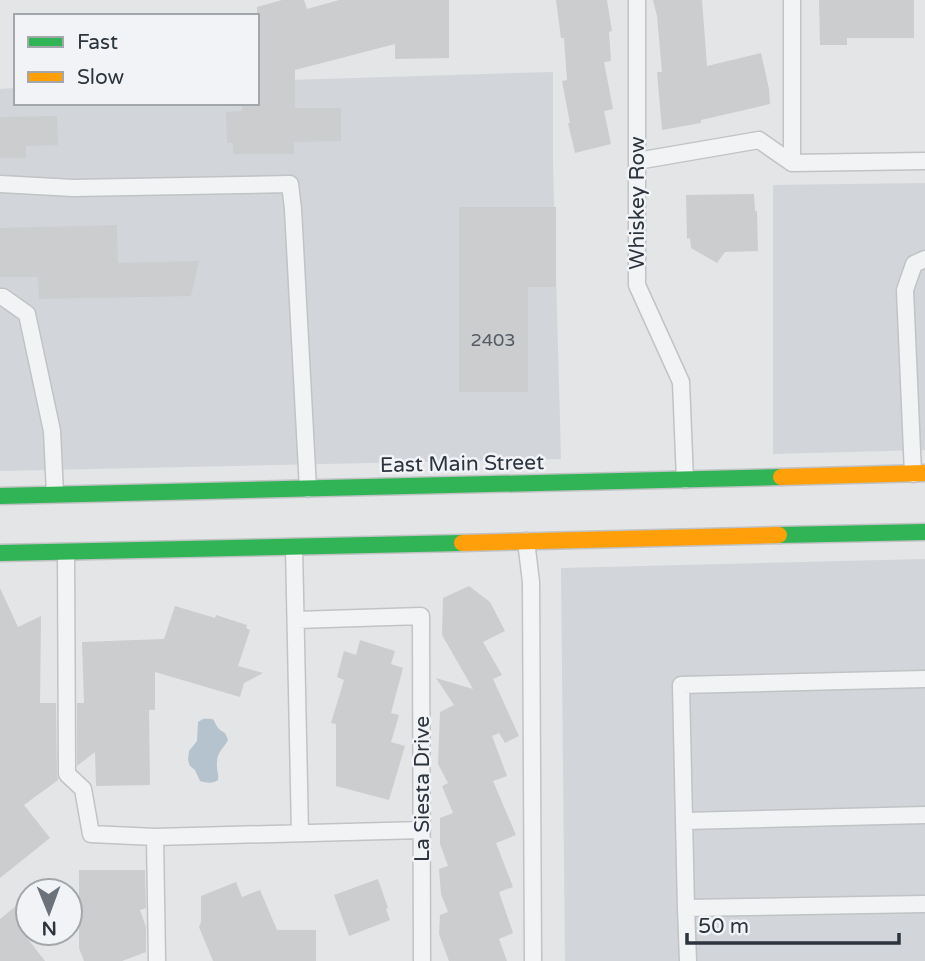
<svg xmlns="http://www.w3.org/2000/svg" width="925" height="961" font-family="'Varela Round',sans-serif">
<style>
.built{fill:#d2d5da}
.water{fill:#b5c3ce}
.building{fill:#cbcdcf}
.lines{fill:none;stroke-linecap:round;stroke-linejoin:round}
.lane-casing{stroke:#c1c3c5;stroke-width:19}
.fast-casing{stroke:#c0c2c4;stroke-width:19}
.slow-casing{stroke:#c0c2c4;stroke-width:19}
.lane{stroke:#f2f3f4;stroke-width:16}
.fast{stroke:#30b455;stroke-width:16}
.slow{stroke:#ff9f0a;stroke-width:16}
.labels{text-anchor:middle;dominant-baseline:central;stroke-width:5;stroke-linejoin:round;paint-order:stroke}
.number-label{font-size:18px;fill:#545b63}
.street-label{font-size:21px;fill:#2c343e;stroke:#f1f3f6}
</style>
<rect width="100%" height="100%" fill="#e3e5e7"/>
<path class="built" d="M 553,72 L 553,164 L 561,459 L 0,471 L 0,89 L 16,88 L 16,103 L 257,103 L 257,81 Z
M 925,183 L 925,450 L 773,454 L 773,185 Z
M 925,559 L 925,961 L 565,961 L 561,568 Z"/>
<path class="water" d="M 203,719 C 218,718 212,721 219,729 C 224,734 225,730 228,740 C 224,748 217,752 217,762 C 216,769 219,773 218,780 C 212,784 207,783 200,781 L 195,770 L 190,766 L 188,760 L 189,751 L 197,741 L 198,722 Z"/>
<path class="building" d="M 282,0 L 304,0 L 307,9 L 339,0 L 449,0 L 449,58 L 395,59 L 395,44 L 295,70 L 295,108 L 341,108 L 341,141 L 294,142 L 294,154 L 233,154 L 233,143 L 227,143 L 226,112 L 242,111 L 242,103 L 257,103 L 257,7 Z
M 556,0 L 607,0 L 612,31 L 609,32 L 611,61 L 604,62 L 613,109 L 604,111 L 611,144 L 575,153 L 568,123 L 570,123 L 562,81 L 567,80 L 564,38 L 561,38 Z
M 653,0 L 702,0 L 707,66 L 761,53 L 769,89 L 770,104 L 701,120 L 701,123 L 662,130 L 657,72 L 662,72 L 657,16 Z
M 819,0 L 914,0 L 914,38 L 847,38 L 847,45 L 820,45 Z
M 57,116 L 58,145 L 26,146 L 26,158 L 0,158 L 0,117 Z
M 754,194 L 755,211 L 757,211 L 758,251 L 725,252 L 717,263 L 691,248 L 690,238 L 687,239 L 686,195 Z
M 459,207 L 556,207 L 556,287 L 528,287 L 528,392 L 459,392 Z
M 117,225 L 118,263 L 199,261 L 191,296 L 39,299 L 38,277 L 0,277 L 0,228 Z
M 469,586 L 490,602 L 505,631 L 483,642 L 502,675 L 493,679 L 519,736 L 505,743 L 499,733 L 492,736 L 507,776 L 493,781 L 516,835 L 496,843 L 513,887 L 499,892 L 513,933 L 499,939 L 507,961 L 449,961 L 439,934 L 440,915 L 448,912 L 441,894 L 439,869 L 448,866 L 440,844 L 440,818 L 453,813 L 442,786 L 448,783 L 438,764 L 440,712 L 454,705 L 436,678 L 473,689 L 442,635 L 443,598 Z
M 0,588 L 18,627 L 41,616 L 40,703 L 56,703 L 57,774 L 58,780 L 24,805 L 50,838 L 0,878 Z
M 175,606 L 215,618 L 216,615 L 247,625 L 246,628 L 250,630 L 238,666 L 263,673 L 244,683 L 240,697 L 155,672 L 155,710 L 149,710 L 150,785 L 96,786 L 95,752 L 77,766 L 77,703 L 84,703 L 82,642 L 164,639 Z
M 360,640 L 395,651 L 391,664 L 403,668 L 391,713 L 399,715 L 391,742 L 405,746 L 389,800 L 336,786 L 336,724 L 331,723 L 344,680 L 337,677 L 344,651 L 356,655 Z
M 79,870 L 145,870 L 146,908 L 140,910 L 146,927 L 146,952 L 122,961 L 84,961 L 79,948 Z
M 378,879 L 388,908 L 386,909 L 390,920 L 349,936 L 334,895 Z
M 236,882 L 242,897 L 260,890 L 277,930 L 316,930 L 316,961 L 213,961 L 199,927 L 201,922 L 201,896 Z
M 28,896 L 28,939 L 45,961 L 0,961 L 0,919 Z"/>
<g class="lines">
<defs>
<path id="lane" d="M 637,0 L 637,285 L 681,382 L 685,480
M 792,0 L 792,163
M 637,161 L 759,140 L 792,163
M 792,163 L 925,161
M 0,184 L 73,188 L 290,184 L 293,209 L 308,489
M 0,297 L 3,297 L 27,314 L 52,431 L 55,494
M 913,474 L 905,290 L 914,264 L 925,259
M 526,541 L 531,582 L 533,961
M 294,547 L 300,833
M 66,552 L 67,774 L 83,789 L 91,834 L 155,837 L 422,830
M 296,620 L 421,616 L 422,961
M 685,821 L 925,815
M 155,837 L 157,961
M 686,908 L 681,685 L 925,679
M 688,961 L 686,908 L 925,904"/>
<path id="fast" d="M 0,496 L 781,477
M 779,535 L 925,532
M 0,553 L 462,543"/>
<path id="slow" d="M 781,477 L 925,473
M 462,543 L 779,535"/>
</defs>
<use href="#lane" class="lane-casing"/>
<use href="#fast" class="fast-casing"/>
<use href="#slow" class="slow-casing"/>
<use href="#lane" class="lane"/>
<use href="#fast" class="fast"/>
<use href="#slow" class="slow"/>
</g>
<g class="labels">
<g class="number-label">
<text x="493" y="340">2403</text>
</g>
<g class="street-label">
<text transform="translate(637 203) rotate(-90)">Whiskey Row</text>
<text transform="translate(462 464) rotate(-1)">East Main Street</text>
<text transform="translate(422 789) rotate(-90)">La Siesta Drive</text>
</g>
</g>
<rect x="14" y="14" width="245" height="91" fill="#f1f3f6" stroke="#a2a7ac" stroke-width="2"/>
<rect x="28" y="37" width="35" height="10" fill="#30b455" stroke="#a2a7ac" stroke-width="2"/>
<text x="77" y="49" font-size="21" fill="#2c343e">Fast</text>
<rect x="28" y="72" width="35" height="10" fill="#ff9f0a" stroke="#a2a7ac" stroke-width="2"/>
<text x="77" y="84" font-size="21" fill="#2c343e">Slow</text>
<g transform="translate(49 912) rotate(179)"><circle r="33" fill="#f1f3f6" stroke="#a2a7ac" stroke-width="2"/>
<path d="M0-5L12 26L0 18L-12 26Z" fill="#6c7279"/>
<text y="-10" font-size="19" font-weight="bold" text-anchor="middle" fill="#2c343e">N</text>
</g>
<path d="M687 933v10h212v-10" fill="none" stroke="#2c343e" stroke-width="3.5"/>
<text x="698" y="933" font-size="21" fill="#2c343e" stroke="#f1f3f6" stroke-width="5" paint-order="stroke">50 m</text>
</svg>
